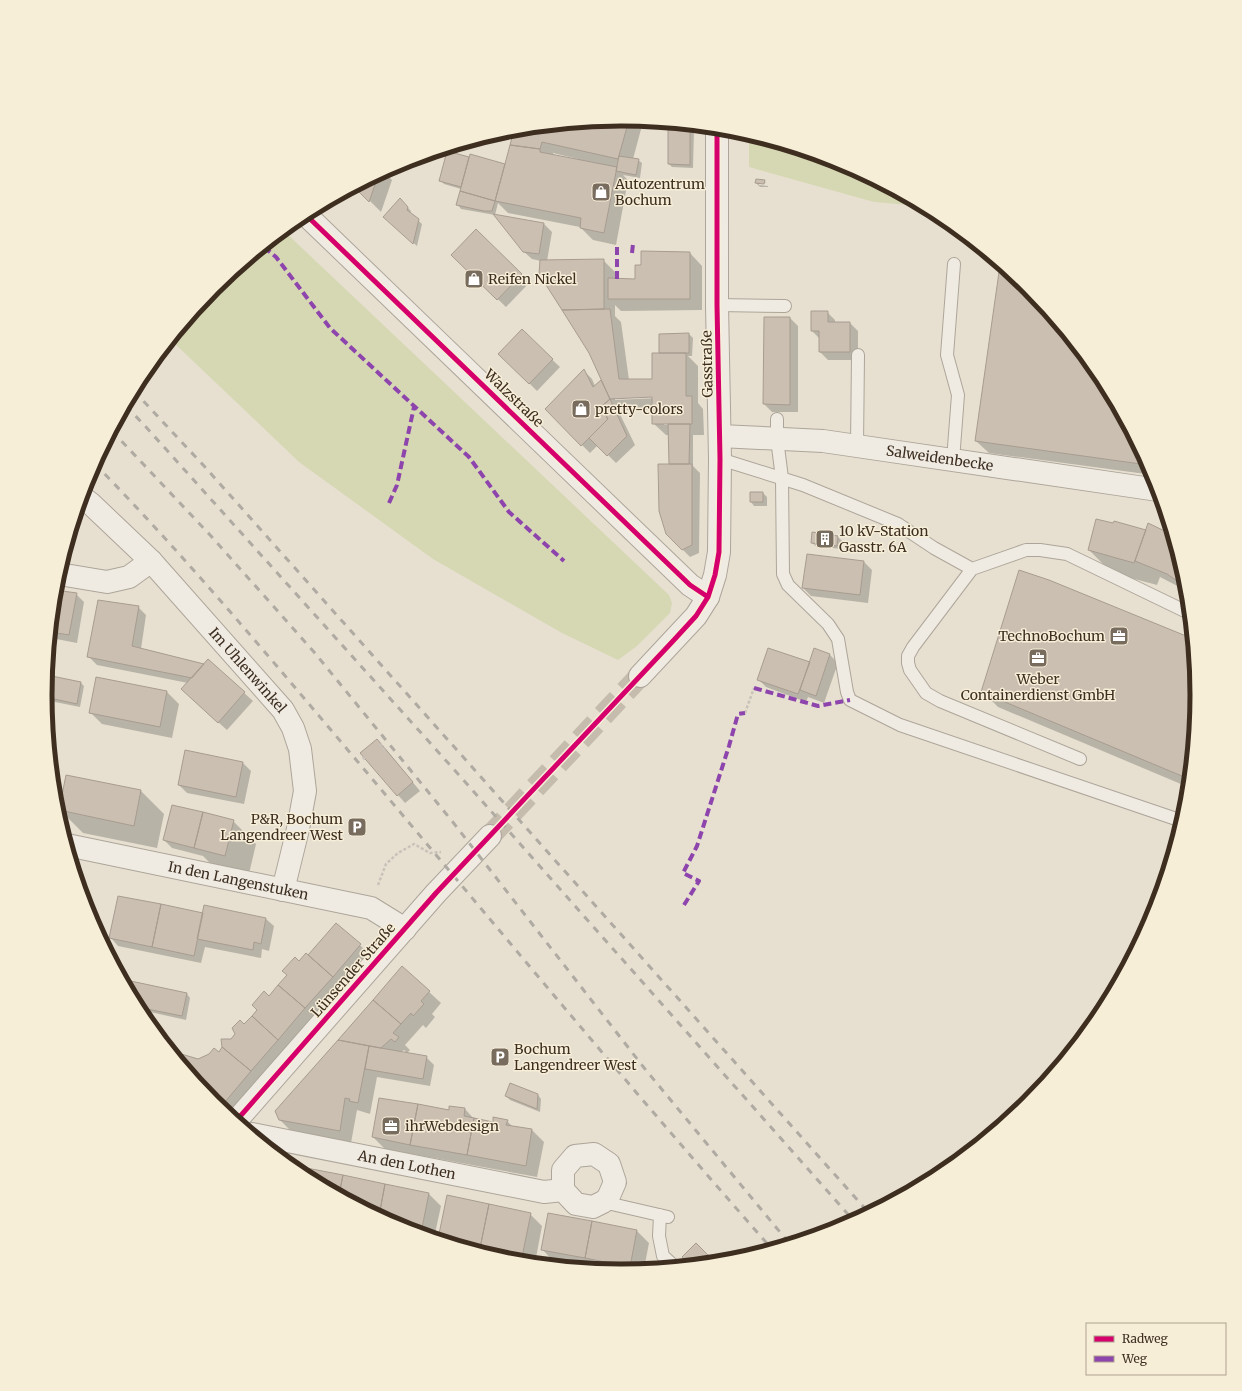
<svg xmlns="http://www.w3.org/2000/svg" width="1242" height="1391" font-family="Merriweather,serif">
<style>
.green{fill:#d6d7b3}
.shadow{fill:#0003;fill-rule:evenodd}
.building{fill:#cbbfb2;stroke:#a89c90}
.lines{fill:none;stroke-linecap:round;stroke-linejoin:round}
.tertiary-tunnel{stroke:#c5bcae;stroke-width:22;stroke-dasharray:22 11;stroke-linecap:butt}
.service-casing{stroke:#ada599;stroke-width:14}
.minor-casing{stroke:#ada599;stroke-width:24}
.tertiary-casing{stroke:#ada599;stroke-width:24}
.path{stroke:#c8c2b9;stroke-width:2.5;stroke-dasharray:3 2;stroke-linecap:butt}
.service{stroke:#efebe3;stroke-width:12}
.minor{stroke:#efebe3;stroke-width:22}
.tertiary{stroke:#efebe3;stroke-width:22}
.rail{stroke:#afaaa2;stroke-width:3;stroke-dasharray:7 7;stroke-linecap:butt}
.quiet{stroke:#8e44ad;stroke-width:4;stroke-dasharray:8 4;stroke-linecap:butt}
.cycleway-casing{stroke:#f7eed8;stroke-width:8}
.cycleway{stroke:#d6006c;stroke-width:5}
.labels{text-anchor:middle;dominant-baseline:central;stroke-width:3;stroke-linejoin:round;paint-order:stroke}
.poi-label{font-size:14px;fill:#3d2e20;stroke:#f7eed8;text-anchor:start}
.street-label{font-size:14px;fill:#3d2e20;stroke:#f7eed8}
.rim{fill:none;stroke:#3d2e20;stroke-width:5}
</style>
<rect width="100%" height="100%" fill="#e7e0d1"/>
<path class="green" d="M 749,135 L 842,163 L 921,206 L 874,202 L 749,167 Z
M 284,231 L 669,595 L 672,603 L 670,613 L 637,646 L 618,660 L 562,633 L 433,559 L 299,462 L 171,340 L 214,288 Z"/>
<path class="shadow" d="M 621,120 L 643,122 L 633,159 L 638,160 L 642,163 L 640,178 L 623,175 L 628,180 L 616,245 L 593,240 L 580,227 L 508,213 L 498,203 L 495,215 L 461,209 L 458,205 L 461,189 L 444,184 L 440,180 L 448,153 L 505,166 L 515,130 ZM 553,153 L 578,159 L 577,160 L 553,156 Z
M 690,126 L 694,130 L 693,168 L 672,167 L 669,164 Z
M 384,172 L 392,180 L 381,212 L 356,187 Z
M 764,181 L 766,183 L 759,183 L 759,185 L 768,186 L 768,187 L 760,187 L 756,183 Z
M 400,199 L 411,211 L 410,213 L 422,224 L 417,246 L 388,220 Z
M 495,216 L 544,224 L 552,232 L 547,261 L 603,260 L 615,272 L 615,280 L 636,280 L 642,266 L 690,253 L 702,266 L 702,310 L 621,311 L 615,305 L 615,316 L 621,322 L 629,380 L 653,380 L 661,354 L 689,334 L 693,338 L 692,356 L 688,356 L 698,366 L 698,403 L 703,409 L 704,435 L 693,435 L 693,466 L 700,473 L 699,553 L 690,557 L 666,533 L 672,465 L 670,435 L 666,435 L 653,423 L 653,410 L 623,410 L 615,404 L 635,445 L 616,463 L 598,445 L 590,453 L 546,409 L 584,371 L 592,379 L 595,386 L 601,381 L 604,384 L 590,352 L 540,274 L 541,261 L 532,259 L 523,251 ZM 657,396 L 657,398 L 615,400 L 615,398 ZM 664,423 L 673,425 L 664,425 Z
M 476,231 L 529,283 L 506,307 L 460,263 Z
M 1001,266 L 1028,288 L 1100,376 L 1153,475 L 989,453 L 976,441 Z
M 827,312 L 835,320 L 835,323 L 850,323 L 858,331 L 858,360 L 828,360 L 820,352 L 820,339 L 812,331 Z
M 790,318 L 798,326 L 798,412 L 772,412 L 764,404 Z
M 522,331 L 560,367 L 537,391 L 500,354 Z
M 751,493 L 763,493 L 767,497 L 767,506 L 754,506 L 751,502 Z
M 1148,524 L 1171,536 L 1186,583 L 1187,591 L 1160,577 L 1157,585 L 1112,573 L 1089,550 L 1146,531 Z
M 813,533 L 838,537 L 842,541 L 841,549 L 816,546 L 812,543 Z
M 864,562 L 872,570 L 868,603 L 811,596 L 803,588 Z
M 1049,581 L 1192,640 L 1197,696 L 1188,787 L 998,707 L 982,691 Z
M 55,591 L 76,594 L 84,602 L 77,643 L 51,638 Z
M 138,607 L 146,615 L 141,649 L 204,665 L 208,660 L 253,701 L 227,730 L 190,697 L 188,683 L 97,665 L 89,657 Z
M 830,655 L 838,663 L 824,703 L 808,697 L 806,702 L 766,687 L 758,679 L 810,663 Z
M 47,676 L 81,683 L 84,686 L 80,707 L 45,700 Z
M 167,692 L 179,704 L 172,738 L 102,724 L 90,712 Z
M 385,748 L 420,791 L 405,803 L 398,795 Z
M 243,763 L 251,771 L 244,804 L 187,793 L 179,785 Z
M 66,776 L 141,791 L 164,814 L 157,848 L 83,833 L 60,810 Z
M 233,821 L 256,844 L 248,878 L 218,871 L 203,856 L 172,848 L 164,840 Z
M 88,913 L 93,919 L 93,923 L 89,916 Z
M 203,915 L 266,919 L 274,926 L 269,951 L 262,949 L 261,958 L 205,947 L 201,963 L 118,946 L 111,938 Z
M 337,924 L 377,961 L 233,1118 L 214,1103 L 178,1059 L 178,1054 L 198,1060 L 219,1053 L 299,963 L 312,960 Z
M 402,967 L 441,1003 L 432,1014 L 435,1017 L 426,1028 L 423,1025 L 405,1045 L 410,1050 L 407,1053 L 404,1050 L 401,1052 L 426,1057 L 434,1065 L 430,1086 L 377,1077 L 370,1114 L 357,1110 L 351,1143 L 292,1132 L 280,1120 L 276,1111 Z
M 124,981 L 187,994 L 190,998 L 186,1020 L 141,1010 L 141,1013 Z
M 538,1095 L 541,1099 L 540,1112 L 510,1100 L 506,1096 Z
M 465,1109 L 475,1120 L 493,1123 L 507,1121 L 513,1127 L 532,1130 L 544,1142 L 537,1177 L 385,1149 L 373,1137 L 449,1112 Z
M 290,1165 L 429,1194 L 441,1206 L 434,1238 L 400,1228 L 301,1174 Z
M 530,1214 L 542,1226 L 535,1263 L 508,1260 L 439,1239 Z
M 637,1231 L 649,1243 L 644,1269 L 621,1271 L 590,1268 L 554,1262 L 542,1249 Z"/>
<path class="building" d="M 621,120 L 629,120 L 618,159 L 542,142 L 540,149 L 510,145 L 514,130 Z
M 668,124 L 690,126 L 690,165 L 668,164 Z
M 510,145 L 540,149 L 540,152 L 617,167 L 604,233 L 580,228 L 581,218 L 495,201 Z
M 447,151 L 469,157 L 461,187 L 439,181 Z
M 470,154 L 505,164 L 495,201 L 460,191 Z
M 619,156 L 639,159 L 636,175 L 616,171 Z
M 378,176 L 369,202 L 355,188 Z
M 756,179 L 765,180 L 764,184 L 755,183 Z
M 460,191 L 495,201 L 492,211 L 484,211 L 456,205 Z
M 400,198 L 408,207 L 407,210 L 419,219 L 413,244 L 383,217 Z
M 493,214 L 544,223 L 539,254 L 523,252 Z
M 476,229 L 522,274 L 497,300 L 451,255 Z
M 641,251 L 690,252 L 690,299 L 608,299 L 608,278 L 635,279 L 635,265 L 641,265 Z
M 604,259 L 604,309 L 562,310 L 539,274 L 540,260 Z
M 1000,265 L 1028,288 L 1100,376 L 1148,465 L 975,441 Z
M 610,309 L 619,379 L 652,379 L 652,353 L 686,353 L 686,396 L 692,396 L 692,424 L 652,424 L 652,397 L 610,399 L 589,353 L 562,310 Z
M 811,311 L 828,311 L 828,322 L 850,322 L 850,352 L 819,352 L 819,331 L 811,331 Z
M 764,317 L 790,317 L 790,405 L 763,404 Z
M 522,329 L 553,359 L 529,384 L 498,354 Z
M 689,333 L 689,353 L 659,353 L 659,334 Z
M 584,369 L 593,387 L 601,380 L 610,399 L 601,407 L 608,419 L 581,446 L 545,409 Z
M 610,399 L 627,436 L 607,456 L 589,438 L 608,419 L 601,407 Z
M 668,424 L 690,424 L 689,464 L 669,464 Z
M 658,464 L 692,464 L 692,545 L 682,550 L 666,534 L 659,511 Z
M 750,492 L 763,492 L 763,502 L 750,502 Z
M 1096,519 L 1113,523 L 1114,521 L 1146,530 L 1134,563 L 1088,550 Z
M 1148,523 L 1171,534 L 1186,587 L 1167,574 L 1135,561 Z
M 812,532 L 838,536 L 837,546 L 811,543 Z
M 807,554 L 864,561 L 860,595 L 802,588 Z
M 1019,570 L 1049,580 L 1191,638 L 1197,696 L 1189,779 L 981,692 Z
M 55,590 L 77,593 L 69,635 L 51,632 Z
M 98,600 L 139,606 L 132,646 L 204,664 L 192,678 L 87,657 Z
M 768,648 L 810,662 L 798,694 L 757,680 Z
M 814,648 L 830,654 L 816,696 L 800,690 Z
M 208,659 L 245,692 L 218,723 L 181,689 Z
M 47,675 L 81,682 L 77,704 L 45,697 Z
M 96,677 L 167,691 L 160,727 L 89,713 Z
M 377,739 L 413,782 L 397,796 L 360,753 Z
M 185,750 L 243,762 L 236,797 L 178,785 Z
M 66,775 L 141,790 L 134,826 L 59,810 Z
M 172,805 L 203,812 L 194,848 L 163,840 Z
M 203,812 L 234,820 L 225,856 L 194,848 Z
M 118,896 L 161,904 L 152,947 L 109,938 Z
M 161,904 L 203,913 L 194,956 L 152,947 Z
M 204,905 L 266,918 L 261,944 L 254,942 L 253,950 L 197,939 Z
M 336,923 L 361,944 L 333,977 L 308,955 Z
M 306,953 L 333,977 L 305,1008 L 278,985 L 287,975 L 282,971 L 295,957 L 299,961 Z
M 402,966 L 430,991 L 421,1001 L 424,1004 L 413,1016 L 411,1013 L 401,1024 L 373,1000 Z
M 126,980 L 187,993 L 182,1016 L 137,1007 L 125,984 Z
M 278,985 L 305,1008 L 278,1040 L 252,1016 L 257,1010 L 252,1005 L 264,991 L 269,996 Z
M 373,1000 L 401,1024 L 393,1033 L 399,1037 L 395,1042 L 391,1039 L 381,1048 L 338,1040 Z
M 252,1016 L 278,1040 L 251,1071 L 222,1047 L 221,1039 L 231,1039 L 235,1034 L 232,1028 L 240,1020 L 244,1024 Z
M 338,1040 L 369,1046 L 358,1103 L 349,1101 L 350,1099 L 345,1098 L 340,1131 L 279,1120 L 275,1111 Z
M 369,1046 L 427,1056 L 423,1079 L 365,1069 Z
M 222,1047 L 251,1071 L 220,1108 L 214,1103 L 177,1058 L 178,1053 L 198,1059 L 209,1054 L 214,1048 L 219,1052 Z
M 510,1083 L 538,1094 L 537,1109 L 505,1096 Z
M 379,1098 L 418,1104 L 410,1145 L 372,1137 Z
M 418,1104 L 449,1110 L 449,1106 L 465,1108 L 464,1116 L 474,1118 L 467,1155 L 410,1145 Z
M 493,1117 L 508,1120 L 506,1125 L 532,1129 L 526,1166 L 467,1155 L 474,1118 L 493,1122 Z
M 291,1165 L 343,1175 L 339,1195 L 301,1174 L 291,1166 Z
M 343,1175 L 385,1184 L 379,1216 L 339,1195 Z
M 385,1184 L 429,1193 L 421,1233 L 400,1228 L 379,1216 Z
M 447,1195 L 489,1204 L 480,1248 L 438,1239 Z
M 489,1204 L 531,1213 L 522,1257 L 480,1248 Z
M 548,1213 L 592,1221 L 585,1258 L 541,1250 Z
M 592,1221 L 637,1230 L 630,1267 L 585,1258 Z
M 696,1243 L 715,1262 L 690,1265 L 682,1257 Z"/>
<g class="lines">
<path class="tertiary-tunnel" d="M 490,836 L 640,676"/>
<defs>
<path id="service" d="M 717,305 L 785,306
M 777,419 L 777,439 L 782,478 L 783,574 L 788,585 L 828,624 L 838,639 L 847,692 L 850,700 L 900,725 L 1182,821
M 857,446 L 858,355
M 720,459 L 803,485 L 898,524 L 934,548 L 972,569
M 953,460 L 958,395 L 947,355 L 954,264
M 1080,759 L 940,701 L 926,693 L 910,670 L 908,663 L 908,656 L 913,647 L 972,569 L 1026,550 L 1040,550 L 1067,554 L 1189,613
M 603,1202 L 668,1217
M 660,1215 L 659,1236 L 663,1256 L 674,1266"/>
<g id="minor">
<path d="M 305,214 L 690,585 L 708,597"/>
<path id="s1" d="M 720,436 L 823,441 L 1158,490"/>
<path id="s2" d="M 82,497 L 90,503 L 151,561 L 283,710 L 293,728 L 300,749 L 305,791 L 298,829 L 283,890"/>
<path d="M 59,574 L 107,582 L 129,577 L 151,561"/>
<path id="s3" d="M 67,845 L 371,908 L 405,929"/>
<path id="s4" d="M 252,1134 L 544,1192 L 563,1190"/>
<path d="M 594,1154 L 609,1164 L 615,1182 L 608,1198 L 603,1202 L 593,1207 L 576,1204 L 563,1190 L 563,1170 L 575,1156 Z"/>
</g>
<path id="tertiary" d="M 640,676 L 696,616 L 708,597 L 715,575 L 719,552 L 720,459 L 717,305 L 717,129
M 236,1121 L 436,893 L 490,836"/>
</defs>
<use href="#service" class="service-casing"/>
<use href="#minor" class="minor-casing"/>
<use href="#tertiary" class="tertiary-casing"/>
<path class="path" d="M 745,713 L 754,688
M 380,744 L 385,751
M 363,757 L 366,761
M 378,885 L 386,864 L 398,853 L 414,844 L 430,853 L 441,852"/>
<use href="#service" class="service"/>
<use href="#minor" class="minor"/>
<use href="#tertiary" class="tertiary"/>
<path class="rail" d="M 134,391 L 205,467 L 869,1213
M 126,406 L 146,427 L 467,784 L 854,1221
M 112,431 L 211,536 L 314,652 L 452,821 L 645,1069 L 789,1243
M 95,464 C 183,554 265,652 347,749 C 488,916 627,1085 772,1249"/>
<path class="quiet" d="M 264,247 L 276,257 L 330,328 L 469,457 L 509,512 L 564,561
M 632,253 L 633,244
M 617,279 L 617,243
M 389,503 L 397,485 L 414,407
M 754,688 L 818,706 L 850,700
M 684,905 L 699,881 L 683,873 L 697,846 L 729,746 L 738,714 L 745,713"/>
<defs>
<path id="cycleway" d="M 305,214 L 690,585 L 708,597
M 236,1121 L 436,893 L 673,641 L 696,616 L 708,597 L 715,575 L 719,552 L 720,459 L 717,305 L 717,129"/>
</defs>
<use href="#cycleway" class="cycleway-casing"/>
<use href="#cycleway" class="cycleway"/>
</g>
<defs>
<symbol id="shop-square" viewBox="-11 -11 22 22"><rect x="-9" y="-9" width="18" height="18" rx="4" fill="#786c5e" stroke="#f7eed8"/><path d="M-5-2.5h2.3a2.7 3.5 0 0 1 5.4 0H5L5.5 6h-11ZM-1.5-2.5h3a1.5 2.3 0 0 0-3 0Z" fill="#fff"/></symbol>
<symbol id="building-square" viewBox="-11 -11 22 22"><rect x="-9" y="-9" width="18" height="18" rx="4" fill="#786c5e" stroke="#f7eed8"/><path d="M-4-6H4V6H1V3H-1V6H-4ZM-2.5-4.3h1.7v1.8h-1.7ZM.8-4.3h1.7v1.8H.8ZM-2.5-1h1.7V.8h-1.7ZM.8-1h1.7V.8H.8Z" fill="#fff"/></symbol>
<symbol id="office-square" viewBox="-11 -11 22 22"><rect x="-9" y="-9" width="18" height="18" rx="4" fill="#786c5e" stroke="#f7eed8"/><path d="M-6-3h4V-5.5h4V-3h4V5H-6ZM-1-4.5V-3h2v-1.5ZM-6 0V1H6V0Z" fill="#fff"/></symbol>
<symbol id="parking-square" viewBox="-11 -11 22 22"><rect x="-9" y="-9" width="18" height="18" rx="4" fill="#786c5e" stroke="#f7eed8"/><path d="M-3.5-5.5H1a3.5 3.5 0 0 1 0 7H-1V5.5H-3.5ZM-1-3.4V-.6H.8a1.4 1.4 0 0 0 0-2.8Z" fill="#fff"/></symbol>
</defs>
<g fill-rule="evenodd">
<use href="#shop-square" x="590" y="181" width="22" height="22"/>
<use href="#shop-square" x="463" y="268" width="22" height="22"/>
<use href="#shop-square" x="570" y="398" width="22" height="22"/>
<use href="#building-square" x="814" y="528" width="22" height="22"/>
<use href="#office-square" x="1108" y="625" width="22" height="22"/>
<use href="#office-square" x="1027" y="647" width="22" height="22"/>
<use href="#parking-square" x="346" y="816" width="22" height="22"/>
<use href="#parking-square" x="489" y="1046" width="22" height="22"/>
<use href="#office-square" x="380" y="1115" width="22" height="22"/>
</g>
<g class="labels">
<g class="poi-label">
<text x="615" y="184">Autozentrum<tspan x="615" dy="16">Bochum</tspan></text>
<text x="488" y="279">Reifen Nickel</text>
<text x="595" y="409">pretty-colors</text>
<text x="839" y="531">10 kV-Station<tspan x="839" dy="16">Gasstr. 6A</tspan></text>
<text x="1105" y="636" text-anchor="end">TechnoBochum</text>
<text x="1038" y="679" text-anchor="middle">Weber<tspan x="1038" dy="16">Containerdienst GmbH</tspan></text>
<text x="343" y="819" text-anchor="end">P&amp;R, Bochum<tspan x="343" dy="16">Langendreer West</tspan></text>
<text x="514" y="1049">Bochum<tspan x="514" dy="16">Langendreer West</tspan></text>
<text x="405" y="1126">ihrWebdesign</text>
</g>
<g class="street-label">
<text transform="translate(707 364) rotate(-91)">Gasstraße</text>
<text transform="translate(514 398) rotate(44)">Walzstraße</text>
<text stroke="none"><textPath href="#s1" startOffset="221">Salweidenbecke</textPath></text>
<text stroke="none"><textPath href="#s2" startOffset="240">Im Uhlenwinkel</textPath></text>
<text stroke="none"><textPath href="#s3" startOffset="175">In den Langenstuken</textPath></text>
<text transform="translate(353 970) rotate(-49)">Lünsender Straße</text>
<text stroke="none"><textPath href="#s4" startOffset="158">An den Lothen</textPath></text>
</g>
</g>
<path d="M0 0H1242V1391H0ZM52 695a569 569 0 1 1 1138 0a569 569 0 1 1-1138 0Z" fill="#f7eed8" fill-rule="evenodd"/>
<path class="rim" d="M52 695a569 569 0 1 1 1138 0a569 569 0 1 1-1138 0Z"/>
<rect x="1086" y="1323" width="140" height="52" fill="#f7eed8" stroke="#ada18e"/>
<rect x="1094" y="1336" width="20" height="6" fill="#d6006c" stroke="#ada18e"/>
<text x="1122" y="1343" font-size="12" fill="#3d2e20">Radweg</text>
<rect x="1094" y="1356" width="20" height="6" fill="#8e44ad" stroke="#ada18e"/>
<text x="1122" y="1363" font-size="12" fill="#3d2e20">Weg</text>
</svg>
